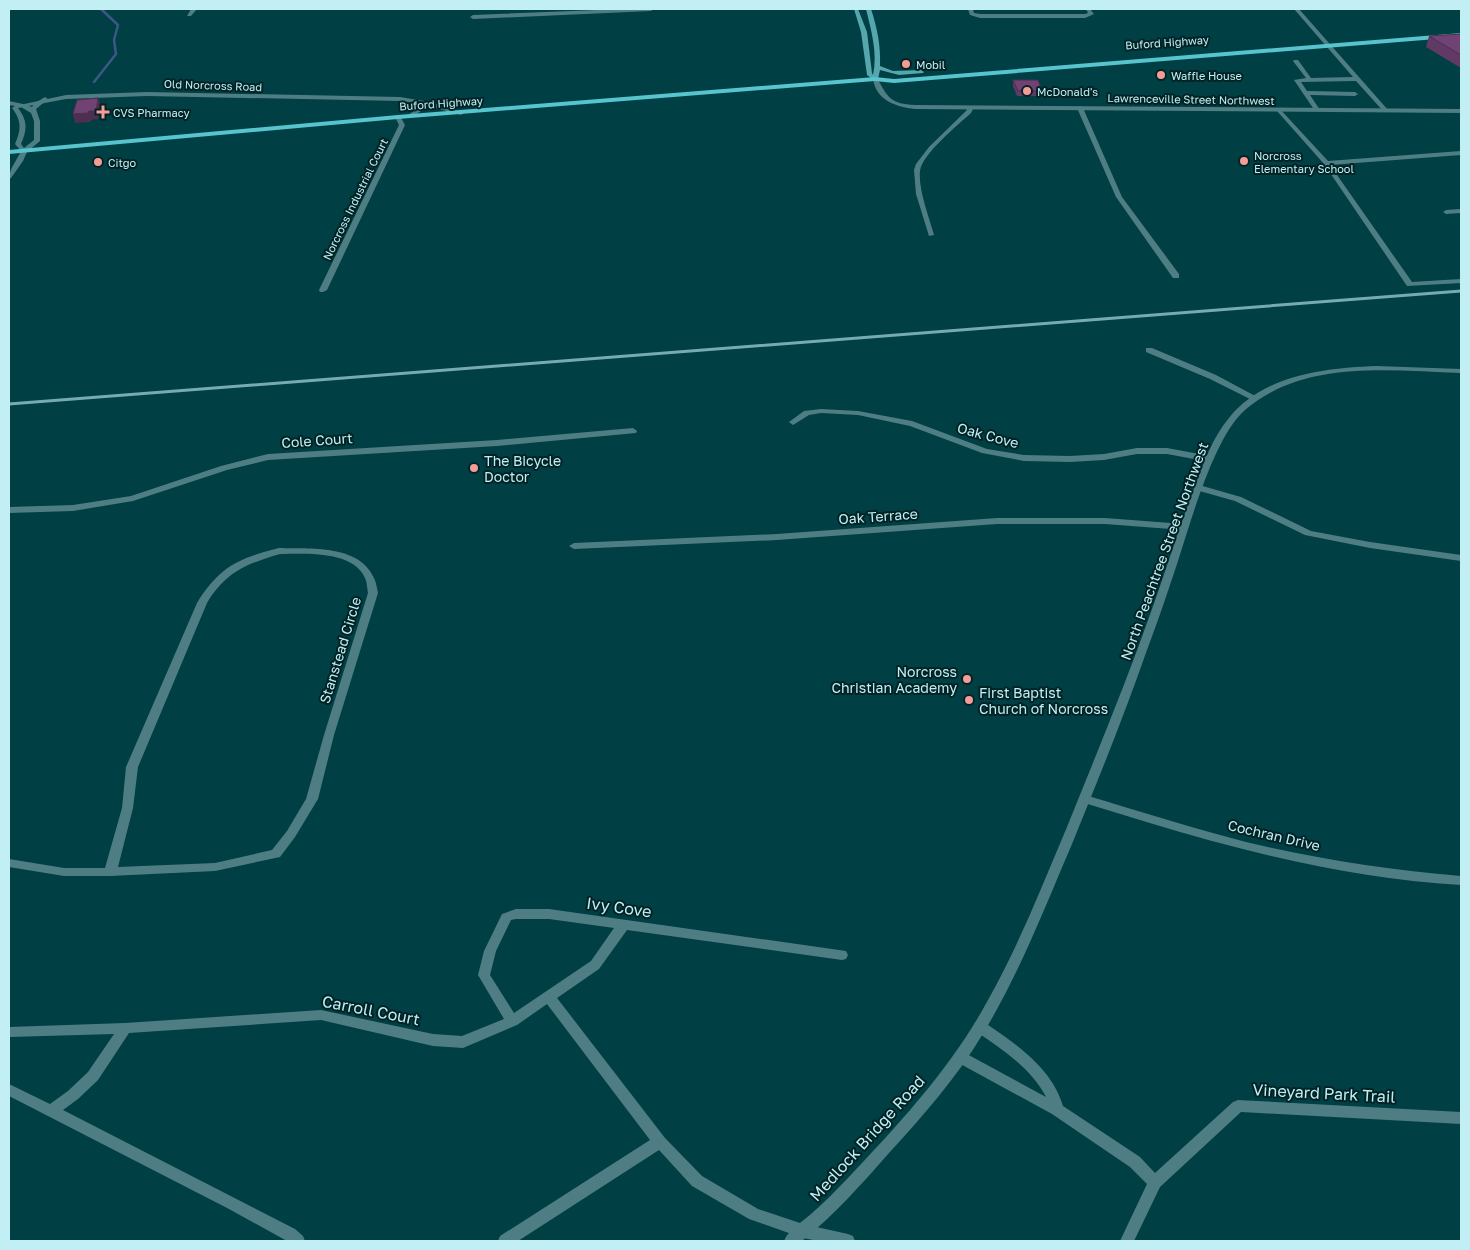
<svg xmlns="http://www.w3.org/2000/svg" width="1470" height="1250" font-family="'Golos Text',sans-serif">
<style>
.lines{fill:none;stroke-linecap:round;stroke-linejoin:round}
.stream{stroke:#3b5885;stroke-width:2.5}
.minor{fill:#4e7e83;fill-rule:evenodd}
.tertiary{fill:#4e7e83;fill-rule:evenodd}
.secondary{fill:#55a6ad;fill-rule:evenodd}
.primary{fill:#57c4ce;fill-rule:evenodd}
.rail{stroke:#77abb0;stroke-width:3}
.wall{fill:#603a64}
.shaded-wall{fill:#4e2f51}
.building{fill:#704374;stroke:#4e2f51}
.poi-dot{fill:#f59c96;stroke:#022326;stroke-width:2}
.labels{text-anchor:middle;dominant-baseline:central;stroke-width:4;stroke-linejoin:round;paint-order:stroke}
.far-street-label{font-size:11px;fill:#c1eff3;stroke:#022326}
.far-poi-label{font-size:11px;fill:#c1eff3;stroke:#022326;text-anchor:start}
.street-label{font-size:14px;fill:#c1eff3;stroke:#022326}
.poi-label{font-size:14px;fill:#c1eff3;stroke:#022326;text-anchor:start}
.near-street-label{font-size:16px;fill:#c1eff3;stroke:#022326}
</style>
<rect width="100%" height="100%" fill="#003f44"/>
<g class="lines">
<path class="stream" d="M 94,82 L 116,54 L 114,40 L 118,25 L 101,9"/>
<path class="minor" d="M 191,9 L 197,9 L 191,16 L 187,16 Z
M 622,9 L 654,9 L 651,11 L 473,19 L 470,17 L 473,15 Z
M 968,9 L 973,9 L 974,13 L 980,14 L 1085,14 L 1088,13 L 1086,9 L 1090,9 L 1094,14 L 1085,18 L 980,18 L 970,15 Z
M 1294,9 L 1299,9 L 1388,110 L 1388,112 L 1384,112 L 1356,81 L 1301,82 L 1307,91 L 1355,92 L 1358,94 L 1355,96 L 1310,95 L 1320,110 L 1315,111 L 1294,80 L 1306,78 L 1293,61 L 1294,60 L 1298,60 L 1311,78 L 1353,77 Z
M 147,92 L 400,97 L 430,102 L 464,113 L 461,115 L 425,105 L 426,108 L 410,118 L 408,117 L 408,115 L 420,107 L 416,103 L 400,101 L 147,96 L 66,99 L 18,108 L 15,106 L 66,95 Z
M 969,106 L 974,107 L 971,113 C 958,125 922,154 920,171 C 918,189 929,217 934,235 L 929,236 L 916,194 L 914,170 L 916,164 L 929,147 L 966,111 Z
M 1080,106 L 1083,108 L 1122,197 L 1179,274 L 1179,278 L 1173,278 L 1116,197 L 1077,108 Z
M 1279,108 L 1328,161 L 1461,151 L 1461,155 L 1330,165 L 1412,282 L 1461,279 L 1461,283 L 1407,286 L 1324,164 L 1277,111 L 1276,110 Z
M 398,115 L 400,116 L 405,125 L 327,290 L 323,292 L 320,292 L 319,290 L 399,125 L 395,117 Z
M 1461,209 L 1461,213 L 1446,214 L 1443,212 L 1446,210 Z
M 1146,348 L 1152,348 L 1216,375 L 1259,398 L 1255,400 L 1252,400 L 1210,379 L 1146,352 Z
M 821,409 L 858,411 L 912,421 L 987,449 L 1024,455 L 1070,456 L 1104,454 L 1137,448 L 1167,448 L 1210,456 L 1214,459 L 1210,462 L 1167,454 L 1137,454 L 1104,460 L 1070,462 L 1024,461 L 982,453 L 910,426 L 858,415 L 821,413 L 809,415 L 793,425 L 789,422 L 804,411 Z
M 633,428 L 637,431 L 636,433 L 497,446 L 268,460 L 227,470 L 133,501 L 73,511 L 9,513 L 9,507 L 73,505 L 131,496 L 221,466 L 268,454 L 497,440 Z
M 1199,485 L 1241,497 L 1311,531 L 1370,542 L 1461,555 L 1461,561 L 1370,548 L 1305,535 L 1235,501 L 1196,490 L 1195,488 L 1196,486 Z
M 997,518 L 1105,518 L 1184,524 L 1189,527 L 1184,530 L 1105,524 L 997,524 L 777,540 L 574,549 L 569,546 L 574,543 L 777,534 Z
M 279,548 C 309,549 359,544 374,578 C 376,582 377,588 378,593 L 334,735 L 318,799 L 295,837 L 280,857 L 215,871 L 110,876 L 64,876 L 9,867 L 9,859 L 64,868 L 105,868 L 122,808 L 126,767 L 197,603 C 219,567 239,558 279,548 ZM 280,554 C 304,554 353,550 365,578 C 367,582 367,588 368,593 L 324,735 L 306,799 L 287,831 L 272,850 L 215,863 L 118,867 L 133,808 L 138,767 L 207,603 C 226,572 246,564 280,554 Z
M 1085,795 C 1139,811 1192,828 1246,842 C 1317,859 1389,870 1461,876 L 1461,885 C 1377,880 1293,863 1212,841 C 1168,829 1125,815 1081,802 L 1079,799 L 1081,796 Z
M 516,909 L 549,909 L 846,951 L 848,955 L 846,959 L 842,960 L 627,930 L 599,969 L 557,998 L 665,1138 L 702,1176 L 758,1209 L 803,1224 L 848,1234 L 853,1236 L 855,1241 L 818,1241 L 803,1238 L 749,1219 L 692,1186 L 659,1150 L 518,1241 L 498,1241 L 500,1236 L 650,1140 L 547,1004 L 517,1025 L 463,1048 L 433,1046 L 321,1020 L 129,1033 L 98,1080 L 78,1099 L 63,1110 L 295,1229 L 303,1236 L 305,1241 L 287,1241 L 229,1209 L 9,1096 L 9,1084 L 50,1104 L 68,1091 L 88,1072 L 114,1034 L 9,1037 L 9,1027 L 125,1023 L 321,1010 L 433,1034 L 462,1036 L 504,1019 L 478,975 L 484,951 L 502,914 ZM 516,919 L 549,919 L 614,928 L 591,961 L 514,1013 L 490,975 L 496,951 L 511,920 Z
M 980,1022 L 985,1023 C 1016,1044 1052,1068 1063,1106 L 1140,1157 L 1155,1173 L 1233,1102 L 1238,1100 L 1461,1112 L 1461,1124 L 1241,1112 L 1160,1187 L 1134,1241 L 1120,1241 L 1147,1184 L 1130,1167 L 1052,1114 L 955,1061 L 953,1057 L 955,1053 L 960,1051 L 965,1053 L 1046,1097 C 1031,1068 1002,1049 975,1031 L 973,1027 L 975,1023 Z"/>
<path class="tertiary" d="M 873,78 L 877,78 C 888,98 891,104 915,105 L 1461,109 L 1461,113 L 915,109 C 896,107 875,100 873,78 Z
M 45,97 L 48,99 L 47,100 L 36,109 L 40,121 L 40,141 L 27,152 L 23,161 L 11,178 L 9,179 C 9,169 17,160 21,151 L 15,144 C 21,130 22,121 12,108 L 15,106 L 9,105 L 9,101 L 23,104 L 32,107 L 35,103 ZM 21,107 L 31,113 L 34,121 L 34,140 L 24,148 L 21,144 C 27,130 28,121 18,108 Z
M 1376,366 L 1461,369 L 1461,373 C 1389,371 1305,359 1245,410 C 1214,437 1191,521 1178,561 C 1168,591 1158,621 1147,650 C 1124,716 1098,780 1072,844 C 1045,907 1020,972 984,1032 C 958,1076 924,1115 889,1153 C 862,1184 834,1215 802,1241 L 784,1241 C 788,1230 802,1222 811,1214 C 824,1203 835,1191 847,1179 C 899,1124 952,1067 988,1000 C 1019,945 1042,886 1067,827 C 1096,755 1126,683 1152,609 C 1167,567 1180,525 1196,483 C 1205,460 1213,437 1229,418 C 1263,375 1325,368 1376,366 Z"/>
<path class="secondary" d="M 854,9 L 858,9 L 867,32 L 872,73 L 873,75 C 878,53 871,30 866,9 L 871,9 C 877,27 881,46 880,66 L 893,71 L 921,70 L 924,72 L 923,73 L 899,75 L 880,70 L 878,79 L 875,81 L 867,75 L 861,32 Z"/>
<path class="primary" d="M 1461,33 L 1461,37 L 894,83 L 875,81 L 398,119 L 9,154 L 9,150 L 398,115 L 875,77 L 894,79 Z"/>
<path class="rail" d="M 9,404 L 1461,291"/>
</g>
<path class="wall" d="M 1461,34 L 1461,68 L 1426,47 L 1429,36 Z
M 1013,80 L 1042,91 L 1042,96 L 1017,96 L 1013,86 Z"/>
<path class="shaded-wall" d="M 98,98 L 101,106 L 98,119 L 91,120 L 91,122 L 75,123 L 73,114 L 89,111 Z"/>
<path class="building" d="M 1461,34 L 1461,55 L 1429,36 Z
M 1013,80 L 1038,80 L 1042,91 L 1018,91 Z
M 98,98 L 96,111 L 89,111 L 88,113 L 73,114 L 77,100 Z"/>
<g class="poi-dot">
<circle cx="906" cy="64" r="5"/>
<circle cx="1161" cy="75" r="5"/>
<circle cx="1027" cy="91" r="5"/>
<path d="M100.5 104.5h5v5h5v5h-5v5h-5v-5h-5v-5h5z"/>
<circle cx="1244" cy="161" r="5"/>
<circle cx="98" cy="162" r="5"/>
<circle cx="474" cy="468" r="5"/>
<circle cx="967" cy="679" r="5"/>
<circle cx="969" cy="700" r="5"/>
</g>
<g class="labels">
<g class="far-street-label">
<text transform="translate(1167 42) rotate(-4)">Buford Highway</text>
<text transform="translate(213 85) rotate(2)">Old Norcross Road</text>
<text transform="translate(1191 99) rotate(1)">Lawrenceville Street Northwest</text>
<text transform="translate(441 103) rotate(-4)">Buford Highway</text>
<text transform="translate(355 199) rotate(-64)">Norcross Industrial Court</text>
</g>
<g class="far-poi-label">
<text x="916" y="64">Mobil</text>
<text x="1171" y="75">Waffle House</text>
<text x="1037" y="91">McDonald's</text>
<text x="113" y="112">CVS Pharmacy</text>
<text x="1254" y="155">Norcross<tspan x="1254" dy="13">Elementary School</tspan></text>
<text x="108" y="162">Citgo</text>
</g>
<g class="street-label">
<text transform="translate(988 435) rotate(15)">Oak Cove</text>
<text transform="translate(317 440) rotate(-4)">Cole Court</text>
<text transform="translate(878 516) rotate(-4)">Oak Terrace</text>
<text transform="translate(1164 551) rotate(-70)">North Peachtree Street Northwest</text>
<text transform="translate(340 650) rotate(-73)">Stanstead Circle</text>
<text transform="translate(1274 835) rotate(13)">Cochran Drive</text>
</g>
<g class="poi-label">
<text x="484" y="460">The Bicycle<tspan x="484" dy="16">Doctor</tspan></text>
<text x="957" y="671" text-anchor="end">Norcross<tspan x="957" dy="16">Christian Academy</tspan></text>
<text x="979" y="692">First Baptist<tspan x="979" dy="16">Church of Norcross</tspan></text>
</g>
<g class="near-street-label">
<text transform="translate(619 907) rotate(8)">Ivy Cove</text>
<text transform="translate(371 1010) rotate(11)">Carroll Court</text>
<text transform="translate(1324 1093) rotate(3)">Vineyard Park Trail</text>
<text transform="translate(867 1138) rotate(-48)">Medlock Bridge Road</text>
</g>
</g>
<rect width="1470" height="1250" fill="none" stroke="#c1eff3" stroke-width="20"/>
</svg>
